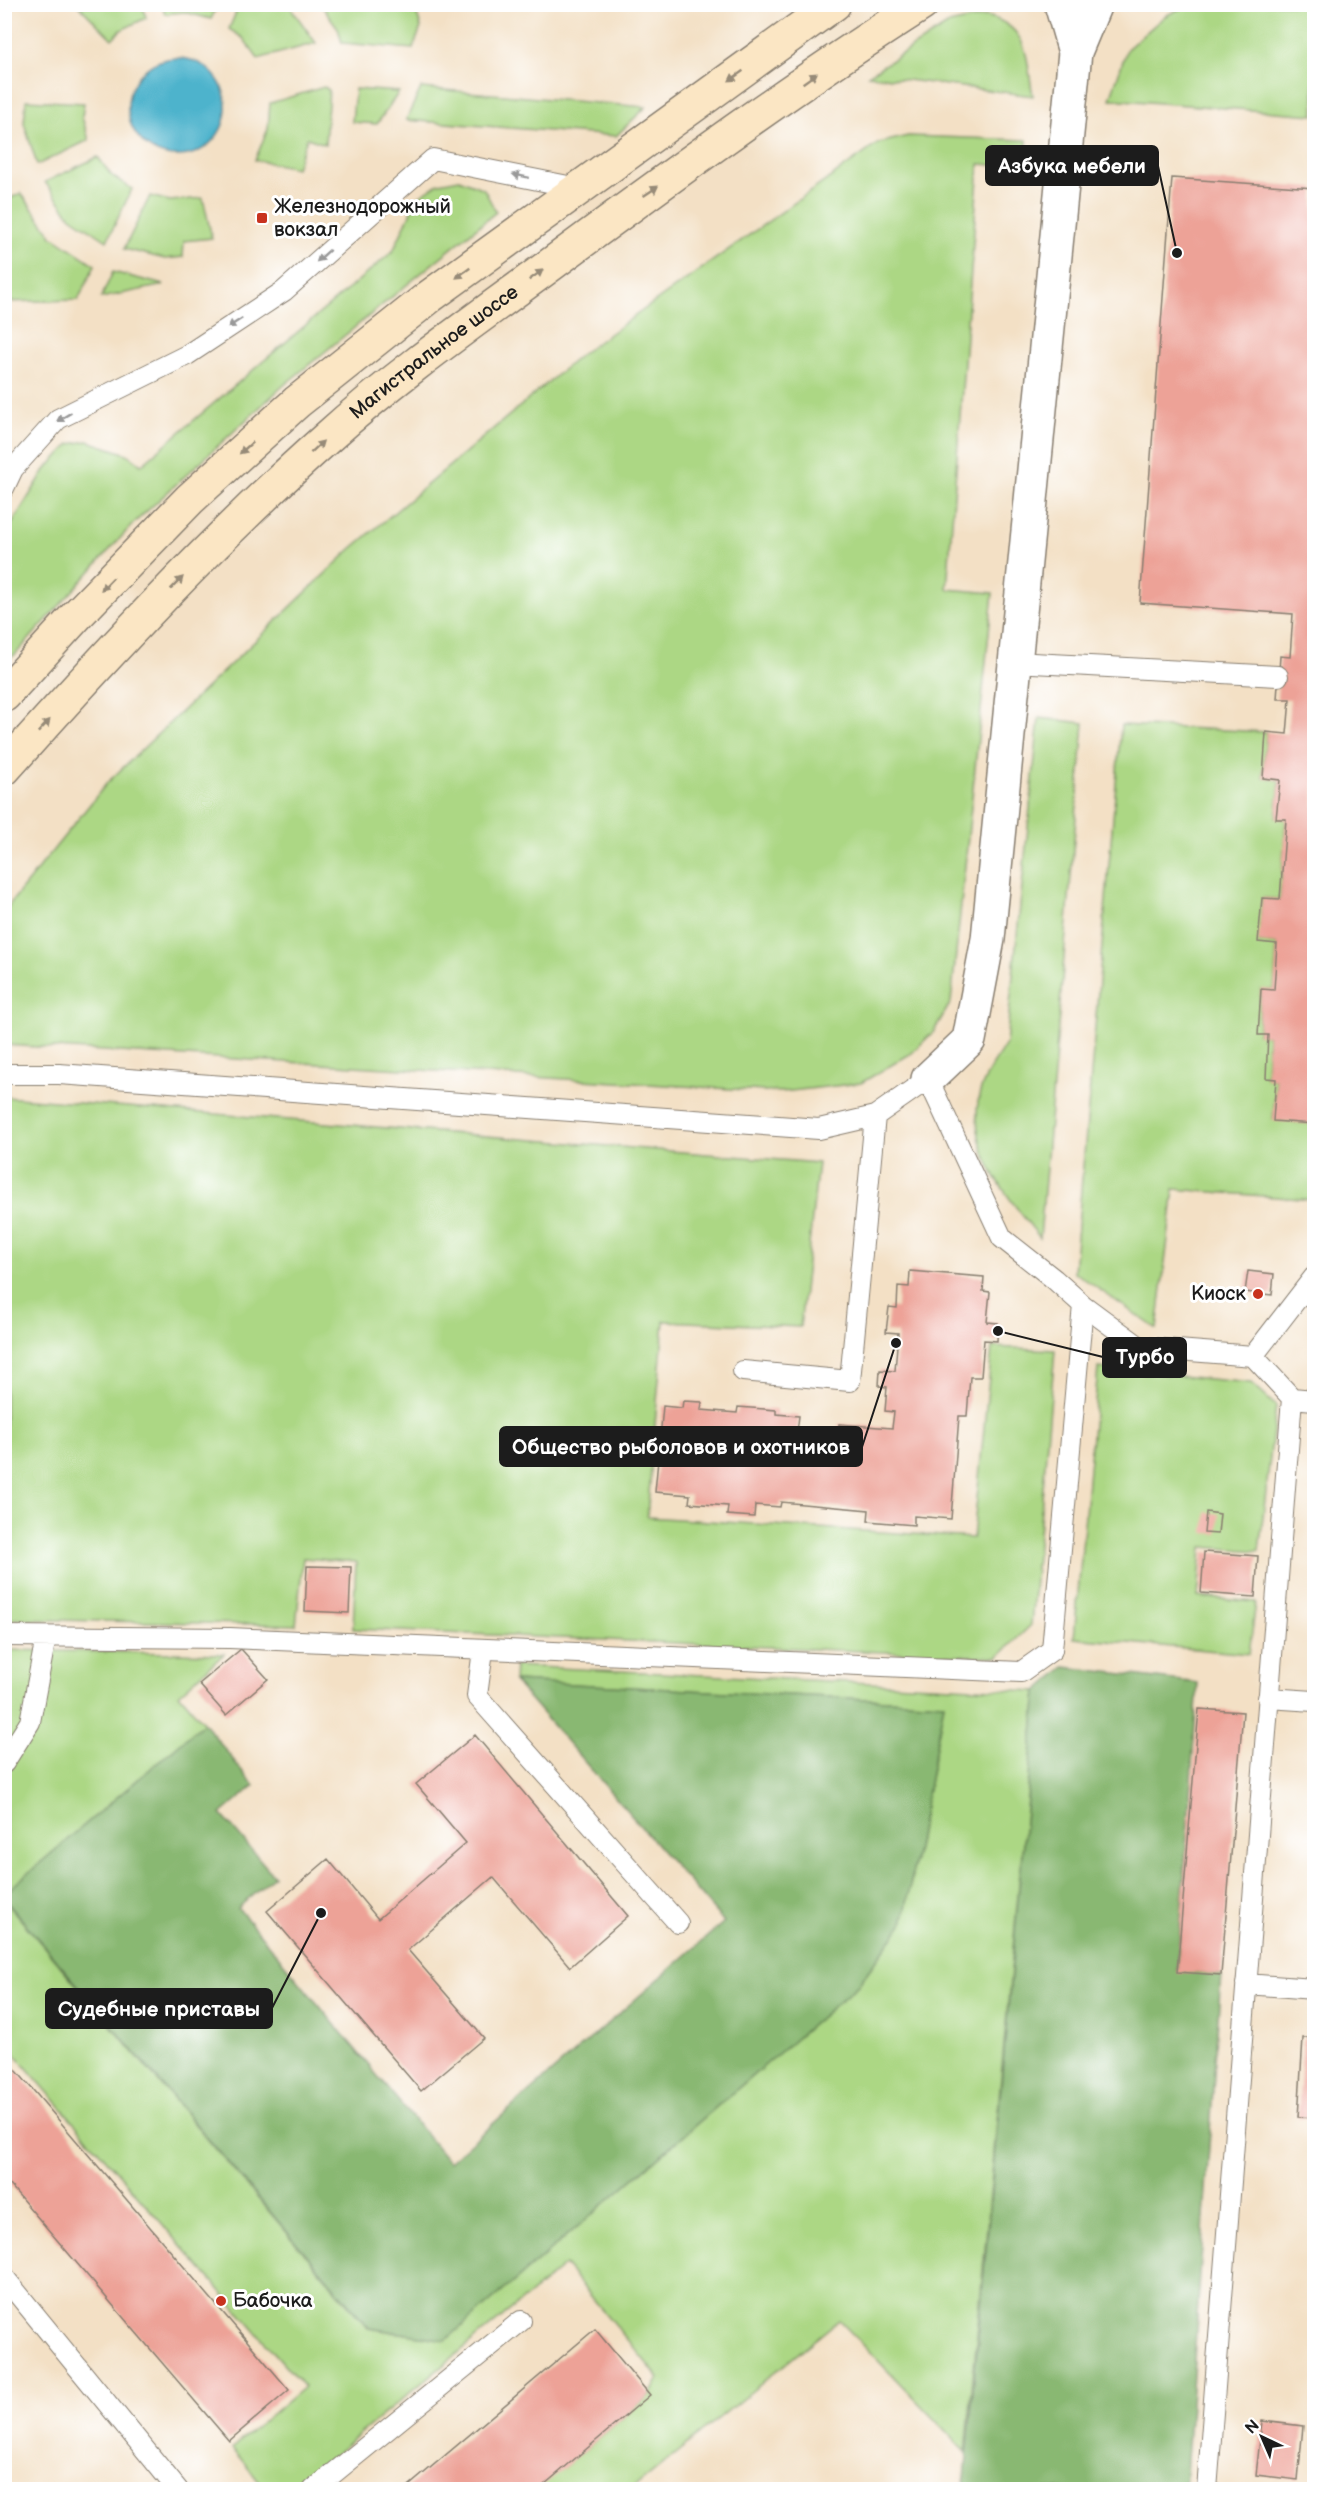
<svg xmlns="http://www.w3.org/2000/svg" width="1319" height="2494" font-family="'Balsamiq Sans',sans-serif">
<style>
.green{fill:#acd784;stroke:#647a50;stroke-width:1.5}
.forest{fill:#89b872;stroke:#526a47;stroke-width:1.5}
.water{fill:#4db3cc;stroke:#346874;stroke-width:1.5}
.building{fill:#eda297}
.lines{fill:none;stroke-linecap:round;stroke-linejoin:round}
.service-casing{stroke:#887e70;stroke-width:22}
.minor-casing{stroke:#887e70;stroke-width:36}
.secondary-casing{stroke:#887e70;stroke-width:36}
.service{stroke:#fff;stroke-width:20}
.minor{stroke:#fff;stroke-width:33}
.secondary{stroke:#fbe6c4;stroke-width:33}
.oneway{fill:#978b78}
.oneway2{fill:#999}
.poi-dot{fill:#c8321e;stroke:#fff;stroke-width:2}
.labels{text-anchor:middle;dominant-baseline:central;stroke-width:6;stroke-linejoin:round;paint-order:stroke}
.poi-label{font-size:20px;fill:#1c1c1c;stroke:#fff;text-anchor:start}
.street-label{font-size:20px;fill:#1c1c1c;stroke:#fff}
.leader{fill:none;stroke:#1c1c1c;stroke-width:2}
.callout-dot{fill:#1c1c1c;stroke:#fff;stroke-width:2}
.callout{fill:#1c1c1c;stroke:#1c1c1c;stroke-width:2}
.callout-label{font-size:21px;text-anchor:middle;font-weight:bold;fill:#fff}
</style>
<rect width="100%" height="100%" fill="#fff"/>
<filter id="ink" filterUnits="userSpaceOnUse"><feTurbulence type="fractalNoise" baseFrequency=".0167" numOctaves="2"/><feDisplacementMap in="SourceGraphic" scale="12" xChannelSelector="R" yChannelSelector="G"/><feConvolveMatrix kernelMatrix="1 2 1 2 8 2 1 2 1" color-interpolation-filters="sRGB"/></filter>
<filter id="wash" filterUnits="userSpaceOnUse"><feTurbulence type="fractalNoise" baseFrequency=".008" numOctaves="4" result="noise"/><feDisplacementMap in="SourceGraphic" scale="24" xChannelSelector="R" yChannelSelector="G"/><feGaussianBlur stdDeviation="1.35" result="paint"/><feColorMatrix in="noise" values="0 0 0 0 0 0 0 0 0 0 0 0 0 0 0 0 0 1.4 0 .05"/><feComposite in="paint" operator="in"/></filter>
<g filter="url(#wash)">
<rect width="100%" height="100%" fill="#f3e0c5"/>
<path class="green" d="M 1283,4 L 1314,7 L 1314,115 L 1110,99 L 1127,49 L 1165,16 L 1188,5 Z
M 78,5 L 143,5 L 146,18 L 121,30 L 112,39 Z
M 162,5 L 162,4 L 218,5 L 211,19 L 184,12 L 165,14 Z
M 239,5 L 289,5 L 316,43 L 258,59 L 243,38 L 229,29 Z
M 321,5 L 414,5 L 421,27 L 413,49 L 342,43 L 338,28 Z
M 986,16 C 1030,26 1026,59 1033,96 L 868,75 L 949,24 Z
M 324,87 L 329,90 L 325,144 L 307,138 L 296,168 L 255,160 L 268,129 L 270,103 Z
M 421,88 L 646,107 L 616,136 L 406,120 Z
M 355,89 L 399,92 L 377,124 L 352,122 Z
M 26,100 L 84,103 L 82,117 L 89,140 L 37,165 L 24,123 Z
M 908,136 L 1027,140 L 1026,167 L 979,164 L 947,589 L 993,593 L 951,1002 L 934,1031 L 912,1053 L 861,1083 L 782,1092 L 5,1045 L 5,910 L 107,783 L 350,550 L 584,352 L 879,143 Z
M 98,157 L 111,175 L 132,189 L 107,241 L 71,217 L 45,182 Z
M 459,179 L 484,189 L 496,212 L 283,386 L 133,524 L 15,655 L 5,660 L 5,535 L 45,470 L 70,444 L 88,441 L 127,454 L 141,465 L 393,251 L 418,197 L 439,183 Z
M 21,193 L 52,236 L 95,265 L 78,300 L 5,302 L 5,201 Z
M 150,196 L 170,201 L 203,198 L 212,238 L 184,241 L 183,257 L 165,259 L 124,249 Z
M 113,272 L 164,285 L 101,298 Z
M 1039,718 L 1084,723 L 1040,1238 C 1007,1195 963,1148 981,1089 C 985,1074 998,1058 1006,1044 Z
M 1121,725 L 1266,732 L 1263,778 L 1280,780 L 1276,818 L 1286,819 L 1280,899 L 1262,898 L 1259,942 L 1277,944 L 1274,990 L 1261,990 L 1258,1034 L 1268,1035 L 1266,1078 L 1276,1079 L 1273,1120 L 1314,1124 L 1314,1200 L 1174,1189 L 1157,1329 L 1074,1272 Z
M 5,1097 L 818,1163 L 800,1327 L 664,1321 L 647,1517 L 973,1538 L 992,1347 L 1055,1350 L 1031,1625 L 998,1657 L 353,1629 L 356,1562 L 303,1558 L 296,1625 L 5,1619 Z
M 1098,1368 L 1251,1383 L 1276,1406 L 1259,1551 L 1202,1547 L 1198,1597 L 1256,1602 L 1249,1654 L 1074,1638 Z
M 5,1650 L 224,1654 L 179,1694 L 204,1723 L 5,1893 Z
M 515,1666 L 1037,1691 L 966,2452 L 839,2320 L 632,2489 L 538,2489 L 650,2395 L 659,2378 L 565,2265 L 293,2489 L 265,2489 L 232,2448 L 304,2387 L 5,2043 L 4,1900 L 368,2328 L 446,2340 L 858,1985 L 903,1924 L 944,1703 L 514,1681 Z"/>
<path class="forest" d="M 1065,1667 L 1198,1683 L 1177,1971 L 1221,1975 L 1185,2489 L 964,2490 L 1037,1691 Z
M 514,1681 L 944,1703 L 903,1924 L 858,1985 L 446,2340 L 369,2328 L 5,1900 L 5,1893 L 204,1723 L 254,1786 L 221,1814 L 274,1876 L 238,1908 L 449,2162 L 724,1922 Z"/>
<path class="water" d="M128 107a49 49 0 1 1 98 0a49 49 0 1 1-98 0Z"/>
<g id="blocks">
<path class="building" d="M 1172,178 L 1314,188 L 1314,1124 L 1273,1121 L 1276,1079 L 1266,1078 L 1268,1035 L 1258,1035 L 1261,989 L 1274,990 L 1277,944 L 1258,942 L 1262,898 L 1280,899 L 1286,819 L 1276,819 L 1280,780 L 1263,778 L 1266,732 L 1287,734 L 1290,699 L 1277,699 L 1280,656 L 1290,657 L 1293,614 L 1140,603 Z
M 910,1271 L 984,1277 L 983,1291 L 990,1292 L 987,1322 L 998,1323 L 997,1341 L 984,1340 L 981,1377 L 970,1377 L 967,1416 L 959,1416 L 951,1519 L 914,1516 L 914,1525 L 868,1521 L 869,1510 L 781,1502 L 780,1507 L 755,1505 L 754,1517 L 727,1515 L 728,1506 L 689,1503 L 690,1495 L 655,1492 L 663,1406 L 682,1408 L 683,1401 L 702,1402 L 701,1410 L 737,1413 L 738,1407 L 776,1410 L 776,1414 L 799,1416 L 797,1432 L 838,1435 L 839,1424 L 892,1428 L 894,1412 L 885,1411 L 887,1387 L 879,1386 L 880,1370 L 895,1371 L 898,1333 L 886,1332 L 889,1307 L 897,1308 L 898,1286 L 909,1287 Z
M 1248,1271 L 1274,1274 L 1272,1295 L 1245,1292 Z
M 1206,1512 L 1220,1514 L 1218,1534 L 1204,1533 Z
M 1204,1552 L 1258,1556 L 1255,1597 L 1201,1593 Z
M 307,1566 L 351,1567 L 349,1613 L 305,1611 Z
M 241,1649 L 268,1679 L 226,1715 L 199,1684 Z
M 1199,1709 L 1243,1712 L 1221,1975 L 1177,1972 Z
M 475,1735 L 628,1916 L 570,1967 L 493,1877 L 408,1950 L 484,2038 L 421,2091 L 267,1911 L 328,1859 L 378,1919 L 466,1843 L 416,1784 Z
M 1303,2038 L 1314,2038 L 1314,2118 L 1298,2117 Z
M 4,2056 L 289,2390 L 229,2441 L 4,2178 Z
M 595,2329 L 650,2395 L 538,2490 L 404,2490 Z
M 1262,2421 L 1303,2426 L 1298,2480 L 1256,2475 Z"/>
</g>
</g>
<g filter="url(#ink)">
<use href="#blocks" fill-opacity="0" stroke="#887e70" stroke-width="1.5"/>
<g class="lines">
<defs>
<path id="service" d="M 4,488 L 13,469 L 58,419 L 187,355 L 284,291 L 433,159 L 578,188
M 1014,662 L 1278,676
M 4,1074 L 59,1074 L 819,1129 L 875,1116 L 928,1079 L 1002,1238 L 1054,1279 L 1083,1305 L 1140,1347 L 1253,1356 L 1314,1277
M 743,1371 L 850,1381 L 875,1116
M 1292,1398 L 1314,1400
M 4,1636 L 230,1638 L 1021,1672 L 1052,1650 L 1083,1305
M 483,1650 L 477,1696 L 678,1923
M 1268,1698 L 1314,1701
M 4,1763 L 30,1722 L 46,1637
M 1246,1984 L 1314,1989
M 4,2277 L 178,2490
M 313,2490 L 521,2321
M 1207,2490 L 1292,1398 L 1253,1356"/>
<path id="minor" d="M 1061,4 L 1075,52
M 928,1079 L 969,1040 L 988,939 L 1075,52 L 1095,4"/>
<g id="secondary">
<path d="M 4,695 L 78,614 L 190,499 L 297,402 L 429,297 L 834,4"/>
<path id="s1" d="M 4,769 C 107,654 213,539 328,437 C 401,371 483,315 561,257 C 679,170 798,83 922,4"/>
</g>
</defs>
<use href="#service" class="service-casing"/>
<use href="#minor" class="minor-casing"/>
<use href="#secondary" class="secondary-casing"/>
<use href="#service" class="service"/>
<use href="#minor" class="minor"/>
<use href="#secondary" class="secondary"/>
</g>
<defs><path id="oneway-solid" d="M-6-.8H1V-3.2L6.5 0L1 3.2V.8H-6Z" transform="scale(1.5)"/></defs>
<g class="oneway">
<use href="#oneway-solid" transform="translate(736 76) rotate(145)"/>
<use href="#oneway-solid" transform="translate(810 78) rotate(-35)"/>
<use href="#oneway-solid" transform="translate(651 191) rotate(-34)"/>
<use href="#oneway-solid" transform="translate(463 273) rotate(144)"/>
<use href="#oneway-solid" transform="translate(536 275) rotate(-36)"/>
<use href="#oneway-solid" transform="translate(317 447) rotate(-43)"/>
<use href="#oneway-solid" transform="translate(246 448) rotate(138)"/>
<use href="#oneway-solid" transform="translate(177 583) rotate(-45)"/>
<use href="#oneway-solid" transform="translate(107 584) rotate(134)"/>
<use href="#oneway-solid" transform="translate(44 726) rotate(-47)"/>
</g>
<g class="oneway2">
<use href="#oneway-solid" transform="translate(521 176) rotate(-168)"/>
<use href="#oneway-solid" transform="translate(323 256) rotate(138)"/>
<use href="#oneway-solid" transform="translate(235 323) rotate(147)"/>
<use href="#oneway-solid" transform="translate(64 417) rotate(149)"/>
</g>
</g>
<g class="poi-dot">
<rect x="256" y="212" width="12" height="12" rx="3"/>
<circle cx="1258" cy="1294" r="6"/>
<circle cx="221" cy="2301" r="6"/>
</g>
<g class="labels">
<g class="poi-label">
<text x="274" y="207">Железнодорожный<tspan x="274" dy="23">вокзал</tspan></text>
<text x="1246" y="1294" text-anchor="end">Киоск</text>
<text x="233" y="2301">Бабочка</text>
</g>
<g class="street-label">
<text stroke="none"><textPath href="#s1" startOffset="600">Магистральное шоссе</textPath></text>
</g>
</g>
<path class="leader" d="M1177 253L1158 166M998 1331L1103 1357M896 1343L862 1447M321 1913L272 2008"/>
<g class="callout-dot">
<circle cx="1177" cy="253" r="6"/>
<circle cx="998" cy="1331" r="6"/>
<circle cx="896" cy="1343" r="6"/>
<circle cx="321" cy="1913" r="6"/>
</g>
<g class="callout">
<rect x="986" y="146" width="172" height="39" rx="6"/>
<rect x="1103" y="1338" width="83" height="39" rx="6"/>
<rect x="500" y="1427" width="362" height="39" rx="6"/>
<rect x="46" y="1989" width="226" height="39" rx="6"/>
</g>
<g class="callout-label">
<text x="1072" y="173">Азбука мебели</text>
<text x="1145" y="1364">Турбо</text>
<text x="681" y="1454">Общество рыболовов и охотников</text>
<text x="159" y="2016">Судебные приставы</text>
</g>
<rect width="1319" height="2494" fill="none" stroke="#fff" stroke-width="24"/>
<g transform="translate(1262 2437) rotate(316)" stroke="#ffffff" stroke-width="4.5" paint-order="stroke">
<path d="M0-4.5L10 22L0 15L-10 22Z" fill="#1c1c1c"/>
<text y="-9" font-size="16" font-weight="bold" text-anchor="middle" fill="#1c1c1c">N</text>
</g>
</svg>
